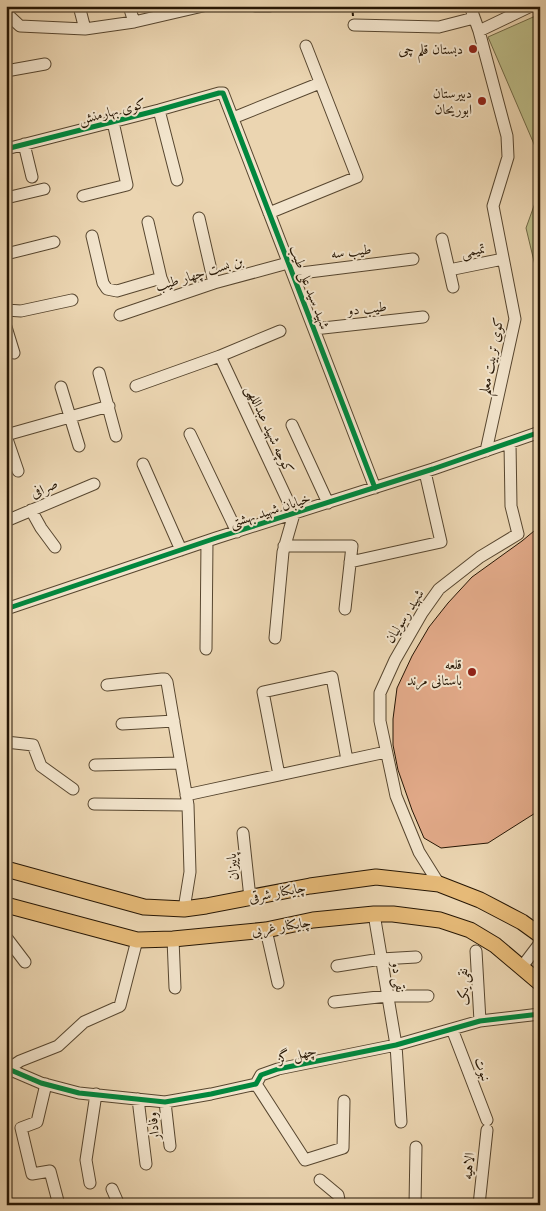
<svg xmlns="http://www.w3.org/2000/svg" width="546" height="1211" font-family="'Libre Caslon Text',Amiri,serif">
<style>
.green{fill:#bcbc88;stroke:#716946}
.building{fill:#e1a988;stroke:#261604}
.lines{fill:none;stroke-linecap:round;stroke-linejoin:round}
.minor-casing{stroke:#57462f;stroke-width:13}
.major-casing{stroke:#261604;stroke-width:17}
.path{stroke:#261604;stroke-width:2;stroke-dasharray:4 2.5;stroke-linecap:butt}
.minor{stroke:#f2e4cc;stroke-width:11}
.major{stroke:#e6ba78;stroke-width:15}
.cycleway-casing{stroke:#f2e4cc;stroke-width:8}
.cycleway{stroke:#00873e;stroke-width:5}
.poi-dot{fill:#8f2418;stroke:#f2e4cc;stroke-width:2}
.labels{text-anchor:middle;dominant-baseline:central;stroke-width:4;stroke-linejoin:round;paint-order:stroke}
.poi-label{font-size:14px;fill:#261604;stroke:#f2e4cc;text-anchor:end}
.street-label{font-size:14px;fill:#261604;stroke:#f2e4cc}
</style>
<rect width="100%" height="100%" fill="#ebd5b1"/>
<filter id="stains"><feTurbulence type="fractalNoise" baseFrequency=".004" numOctaves="4"/><feColorMatrix values="0 0 0 0 .2 0 0 0 0 .09 0 0 0 0 .02 0 0 0 .5 -.17"/></filter>
<radialGradient id="worn" r=".72"><stop offset=".6" stop-color="#630" stop-opacity="0"/><stop offset="1" stop-color="#630" stop-opacity=".3"/></radialGradient>
<path class="green" d="M 540,14 L 540,158 L 488,37 Z
M 540,189 L 540,282 L 539,282 L 526,228 Z"/>
<path class="building" d="M 540,526 L 540,810 L 488,843 L 441,848 L 424,838 L 412,810 L 398,770 L 393,745 L 393,719 L 397,688 L 412,656 L 429,627 L 448,603 L 472,577 L 522,541 Z"/>
<g class="lines">
<defs>
<path id="minor" d="M 79,6 L 85,29
M 129,6 L 134,22
M 255,6 L 270,6
M 470,6 L 479,31 L 507,136 L 508,157 L 493,206 L 515,319 L 486,451
M 6,13 L 20,26 L 85,29 L 134,22 L 203,6
M 354,25 L 439,27 L 474,18
M 479,31 L 531,6
M 6,71 L 45,64
M 159,110 L 177,180
M 233,118 L 320,83
M 24,144 L 32,177
M 6,149 L 159,110 L 219,93 L 223,93 L 375,488
M 83,196 L 127,185 L 113,122
M 6,198 L 44,189
M 269,213 L 357,177 L 306,46
M 199,218 L 214,283
M 148,222 L 161,278 L 169,297
M 92,236 L 103,283 L 107,289 L 117,291 L 161,278
M 442,239 L 453,287
M 6,254 L 54,242
M 449,270 L 503,259
M 293,274 L 413,259
M 6,310 L 21,311 L 72,300
M 120,315 L 214,283 L 288,263
M 6,327 L 14,353
M 314,329 L 423,317
M 220,356 L 294,514 L 283,552 L 275,638
M 99,373 L 116,436
M 136,386 L 220,356 L 280,331
M 61,387 L 79,446
M 292,425 L 328,503
M 190,434 L 237,532
M 6,435 L 109,406
M 6,436 L 18,471
M 143,464 L 181,550
M 31,510 L 41,528 L 55,547
M 6,521 L 94,484
M 284,546 L 352,546 L 345,609
M 350,562 L 441,542 L 425,472
M 6,609 L 216,538 L 433,469 L 540,432
M 206,649 L 207,541
M 107,685 L 162,679 L 165,679 L 167,682 L 188,805 L 190,872 L 184,909
M 122,724 L 174,721
M 6,742 L 33,745 L 41,766 L 73,789
M 95,765 L 181,763
M 279,775 L 263,692 L 332,677 L 347,760
M 186,795 L 386,752
M 94,804 L 188,805
M 243,833 L 250,898
M 439,884 L 419,852 L 396,796 L 380,721 L 380,693 L 395,660 L 422,613 L 439,589 L 480,557 L 518,534 L 511,506 L 510,443
M 374,914 L 396,1045 L 401,1122
M 266,930 L 278,983
M 6,937 L 25,962
M 173,939 L 175,988
M 476,951 L 480,1021
M 337,966 L 381,959 L 416,957
M 521,968 L 540,943
M 334,1002 L 387,996 L 428,996
M 452,1029 L 487,1120
M 6,1068 L 41,1083 L 79,1093 L 165,1102 L 211,1094 L 256,1084 L 261,1075 L 278,1069 L 396,1045 L 480,1021 L 540,1014
M 8,1069 L 20,1061 L 58,1046 L 84,1022 L 120,1006 L 137,940
M 46,1084 L 37,1122 L 21,1128 L 32,1174 L 50,1171 L 59,1205
M 256,1084 L 305,1160 L 343,1148 L 344,1101
M 138,1099 L 146,1164
M 165,1102 L 170,1146
M 320,1180 L 338,1195 L 340,1205
M 90,1183 L 86,1160 L 96,1094
M 112,1189 L 119,1205
M 415,1205 L 416,1147
M 479,1205 L 487,1130"/>
<path id="major" d="M 6,869 L 144,907 L 184,909 L 206,906 L 310,886 L 376,877 L 439,884 L 480,900 L 522,922 L 540,935
M 6,905 L 137,940 L 173,939 L 266,930 L 313,920 L 374,914 L 393,914 L 440,920 L 470,930 L 495,945 L 540,983"/>
</defs>
<use href="#minor" class="minor-casing"/>
<use href="#major" class="major-casing"/>
<path class="path" d="M 352,6 L 353,16"/>
<use href="#minor" class="minor"/>
<use href="#major" class="major"/>
<defs>
<path id="cycleway" d="M 6,149 L 159,110 L 219,93 L 223,93 L 375,488
M 6,609 L 216,538 L 433,469 L 540,432
M 6,1068 L 41,1083 L 79,1093 L 165,1102 L 211,1094 L 256,1084 L 261,1075 L 278,1069 L 396,1045 L 480,1021 L 540,1014"/>
</defs>
<use href="#cycleway" class="cycleway-casing"/>
<use href="#cycleway" class="cycleway"/>
</g>
<g class="poi-dot">
<circle cx="473" cy="49" r="5"/>
<circle cx="482" cy="101" r="5"/>
<circle cx="472" cy="672" r="5"/>
</g>
<g class="labels">
<g class="poi-label">
<text x="463" y="49">دبستان قلم چی</text>
<text x="472" y="93">دبیرستان<tspan x="472" dy="16">ابوریحان</tspan></text>
<text x="462" y="664">قلعه<tspan x="462" dy="16">باستانی مرند</tspan></text>
</g>
<g class="street-label">
<text transform="translate(112 111) rotate(-14)">کوی بهارمنش</text>
<text transform="translate(473 250) rotate(-12)">تمیمی</text>
<text transform="translate(351 251) rotate(-7)">طیب سه</text>
<text transform="translate(199 273) rotate(-17)">بن بست چهار طیب</text>
<text transform="translate(310 287) rotate(69)">شهید سید علی طیب</text>
<text transform="translate(367 308) rotate(-6)">طیب دو</text>
<text transform="translate(491 356) rotate(-79)">کوی تربیت معلم</text>
<text transform="translate(270 429) rotate(65)">کوچه شهید عبداللهی</text>
<text transform="translate(44 488) rotate(-23)">صرافی</text>
<text transform="translate(270 510) rotate(-18)">خیابان شهید بهشتی</text>
<text transform="translate(404 616) rotate(-58)">شهید رسولیان</text>
<text transform="translate(232 867) rotate(-96)">پاییزان</text>
<text transform="translate(277 892) rotate(-11)">چایکنار شرقی</text>
<text transform="translate(281 926) rotate(-9)">چایکنار غربی</text>
<text transform="translate(399 977) rotate(81)">نقی دو</text>
<text transform="translate(463 987) rotate(-93)">نقی یک</text>
<text transform="translate(297 1054) rotate(-12)">چهل گز</text>
<text transform="translate(483 1069) rotate(69)">نبوت</text>
<text transform="translate(153 1126) rotate(-97)">وفادار</text>
<text transform="translate(468 1166) rotate(-84)">الاهیه</text>
</g>
</g>
<rect width="546" height="1211" fill="none" stroke="#ebd5b1" stroke-width="25"/>
<rect x="8" y="8" width="531" height="1196" fill="none" stroke="#261604" stroke-width="2.5"/>
<rect x="12" y="12" width="521" height="1186" fill="none" stroke="#261604"/>
<rect width="100%" height="100%" filter="url(#stains)"/>
<rect width="100%" height="100%" fill="url(#worn)"/>
</svg>
